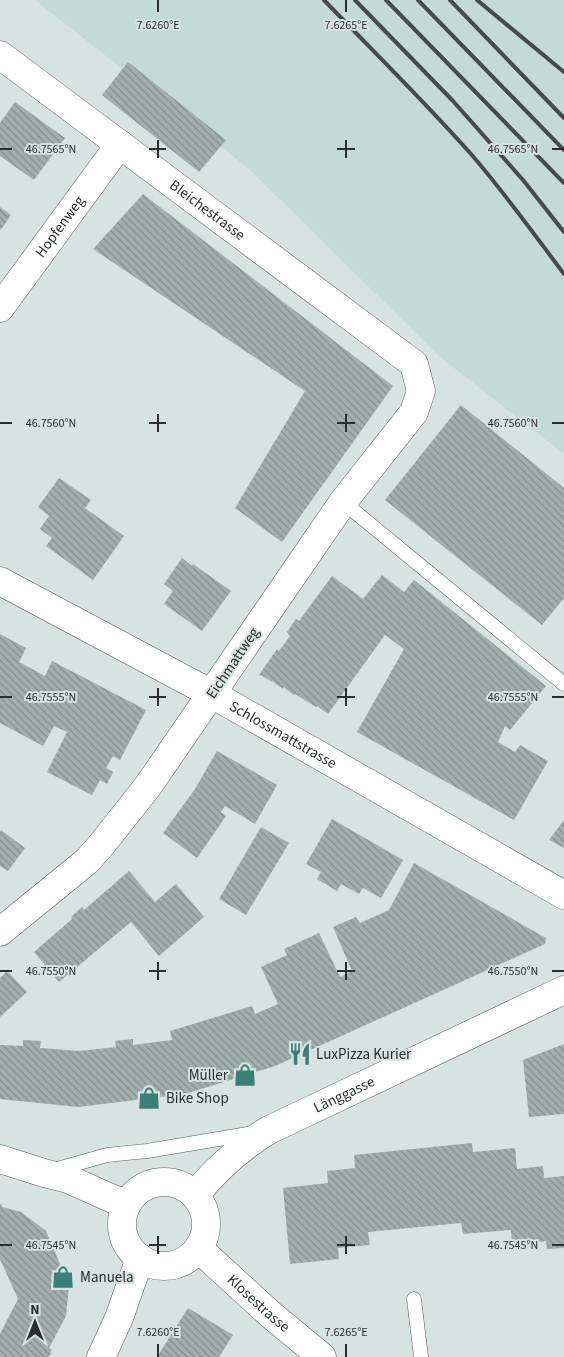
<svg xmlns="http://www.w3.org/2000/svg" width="564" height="1357" font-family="'Source Sans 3',sans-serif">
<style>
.built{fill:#c4dad6}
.building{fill:url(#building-back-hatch)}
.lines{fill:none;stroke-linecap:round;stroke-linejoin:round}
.service-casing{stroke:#545f5d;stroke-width:15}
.minor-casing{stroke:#545f5d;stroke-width:29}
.tertiary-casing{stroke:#545f5d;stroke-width:29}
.service{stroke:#fff;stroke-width:14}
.minor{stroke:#fff;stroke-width:28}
.tertiary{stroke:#fff;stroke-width:28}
.rail{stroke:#454b4a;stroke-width:4}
.ticks{fill:none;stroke:#2a2f2e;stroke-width:2}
.labels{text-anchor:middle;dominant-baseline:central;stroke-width:4;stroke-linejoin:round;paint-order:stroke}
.street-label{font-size:15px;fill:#2a2f2e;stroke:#d6e3e1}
.poi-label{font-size:15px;fill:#2a2f2e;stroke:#d6e3e1;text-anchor:start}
.ticks-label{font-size:12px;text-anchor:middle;fill:#2a2f2e;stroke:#d6e3e1;stroke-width:4;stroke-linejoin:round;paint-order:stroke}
</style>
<defs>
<pattern id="building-back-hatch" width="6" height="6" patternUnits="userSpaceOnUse" patternTransform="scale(1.25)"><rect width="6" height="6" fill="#a2afac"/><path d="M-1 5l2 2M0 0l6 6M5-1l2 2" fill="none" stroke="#848f8c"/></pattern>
</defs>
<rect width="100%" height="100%" fill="#d6e3e1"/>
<path class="built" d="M 35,0 L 564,0 L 564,454 L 440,357 L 249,169 Z"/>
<path class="building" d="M 128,62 L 226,140 L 199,172 L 102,95 Z
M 15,102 L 65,138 L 34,180 L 0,156 L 0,123 Z
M 143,194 L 393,386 L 282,542 L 235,508 L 305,391 L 93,249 Z
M 0,207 L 11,215 L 0,231 Z
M 461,405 L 564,488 L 564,598 L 542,625 L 385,500 Z
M 59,478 L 91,500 L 85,508 L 124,536 L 93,580 L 46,546 L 52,538 L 40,529 L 49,516 L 38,507 Z
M 182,558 L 192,566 L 193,564 L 231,591 L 202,631 L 164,604 L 173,591 L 164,584 Z
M 382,575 L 404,592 L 414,580 L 546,686 L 510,730 L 505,726 L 498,742 L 515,752 L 520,745 L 548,761 L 514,820 L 357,732 L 404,649 L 385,635 L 328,714 L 317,706 L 316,707 L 295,694 L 294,695 L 283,687 L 283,689 L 272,681 L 272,682 L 261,675 L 260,676 L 259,675 L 277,649 L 279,651 L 290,636 L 287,632 L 296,619 L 299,621 L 332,576 L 363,599 Z
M 0,634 L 26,648 L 19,662 L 45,676 L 52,661 L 146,710 L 120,760 L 113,756 L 106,768 L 113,772 L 107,784 L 100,780 L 92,795 L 47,772 L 67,732 L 54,726 L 43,746 L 0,723 Z
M 217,751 L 277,785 L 255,824 L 225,806 L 221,812 L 226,816 L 197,858 L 163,833 L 195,789 Z
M 332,819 L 403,860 L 381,898 L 363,888 L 359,894 L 341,884 L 337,891 L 317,879 L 321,872 L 306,864 Z
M 564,820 L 564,848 L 549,840 Z
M 261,827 L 289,843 L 246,915 L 219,899 Z
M 1,830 L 25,848 L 8,871 L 0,866 L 0,832 Z
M 414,863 L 546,938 L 545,944 L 275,1066 L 185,1094 L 78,1107 L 0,1099 L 0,1045 L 23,1046 L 23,1040 L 41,1041 L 40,1048 L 79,1051 L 116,1047 L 115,1041 L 133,1039 L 133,1045 L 172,1040 L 170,1031 L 252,1006 L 255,1014 L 278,1004 L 261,967 L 287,955 L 284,949 L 319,933 L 340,977 L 352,971 L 333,927 L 356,917 L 360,923 L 389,910 Z
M 129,871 L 155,902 L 176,884 L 204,917 L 159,956 L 131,922 L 59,982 L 34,952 L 72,919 L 71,917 L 82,907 L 84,910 Z
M 7,971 L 27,992 L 0,1017 L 0,978 Z
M 564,1044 L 564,1114 L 529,1117 L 523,1060 Z
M 472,1143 L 473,1152 L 515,1148 L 517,1169 L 543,1166 L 544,1178 L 564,1176 L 564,1248 L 547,1249 L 546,1241 L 512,1245 L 511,1230 L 463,1234 L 461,1223 L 368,1232 L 370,1245 L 338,1248 L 339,1259 L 290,1264 L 283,1188 L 328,1183 L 327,1171 L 355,1168 L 354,1155 Z
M 0,1204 L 2,1205 L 2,1207 L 21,1212 L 46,1231 L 69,1285 L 66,1316 L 49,1348 L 52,1350 L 49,1357 L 0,1357 L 0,1334 L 18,1299 L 0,1259 Z
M 188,1308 L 233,1335 L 219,1357 L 157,1357 Z"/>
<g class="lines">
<defs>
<path id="service" d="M 343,502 L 564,684
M 54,1170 L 107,1155 L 147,1151 L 254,1133
M 414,1299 L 421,1357"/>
<g id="minor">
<path id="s1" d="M 0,55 L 414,364 L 421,391 L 414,412 L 343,502 L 148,786 L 102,844 L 87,861 L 0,932"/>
<path id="s2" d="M 0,308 L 120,144"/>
<path id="s3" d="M 0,581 L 212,694 L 564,895"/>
<path d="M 0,1159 L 44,1173 L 68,1179 L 113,1199 L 127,1204"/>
<path id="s4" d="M 198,1248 L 270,1314 L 322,1357"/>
</g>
<g id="tertiary">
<circle cx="164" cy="1224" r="42"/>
<path id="s5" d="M 195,1195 C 217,1168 239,1148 269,1130 L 564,990"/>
<path d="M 101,1357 L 119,1318 L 140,1258"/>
</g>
</defs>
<use href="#service" class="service-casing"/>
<use href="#minor" class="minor-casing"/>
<use href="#tertiary" class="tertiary-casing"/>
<use href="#service" class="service"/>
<use href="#minor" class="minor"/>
<use href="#tertiary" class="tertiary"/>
<path class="rail" d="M 324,0 C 373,51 424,101 471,154 C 504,192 534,234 564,274
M 355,0 L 453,101 L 523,180 L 564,232
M 386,0 L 564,183
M 418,0 L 564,150
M 450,0 L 564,118
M 477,0 L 564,72"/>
</g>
<path class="ticks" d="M 158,0 L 158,12M 346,0 L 346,12M 158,140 L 158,158M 346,140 L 346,158M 0,149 L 12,149M 149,149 L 166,149M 337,149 L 355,149M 552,149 L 564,149M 158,414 L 158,432M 346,414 L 346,432M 0,423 L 12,423M 149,423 L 166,423M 337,423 L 355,423M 552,423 L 564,423M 158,688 L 158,706M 346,688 L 346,706M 0,697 L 12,697M 149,697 L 166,697M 337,697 L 355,697M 552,697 L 564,697M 158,962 L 158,980M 346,962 L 346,980M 0,971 L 12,971M 149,971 L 166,971M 337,971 L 355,971M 552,971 L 564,971M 158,1236 L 158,1254M 346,1236 L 346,1254M 0,1245 L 12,1245M 149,1245 L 166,1245M 337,1245 L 355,1245M 552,1245 L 564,1245M 158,1344 L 158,1357M 346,1344 L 346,1357"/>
<defs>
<symbol id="restaurant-bare" viewBox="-9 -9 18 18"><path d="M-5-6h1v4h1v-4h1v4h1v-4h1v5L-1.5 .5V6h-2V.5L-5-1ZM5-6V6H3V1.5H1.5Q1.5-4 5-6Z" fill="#3b8076" stroke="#d6e3e1" stroke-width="2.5" paint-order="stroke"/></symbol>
<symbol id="shop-bare" viewBox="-9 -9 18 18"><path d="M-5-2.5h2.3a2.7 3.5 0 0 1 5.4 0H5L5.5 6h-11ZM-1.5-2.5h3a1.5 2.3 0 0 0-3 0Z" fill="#3b8076" stroke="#d6e3e1" stroke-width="2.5" paint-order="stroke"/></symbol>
</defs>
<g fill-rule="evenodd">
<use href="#restaurant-bare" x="284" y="1038" width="32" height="32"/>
<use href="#shop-bare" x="229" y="1059" width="32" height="32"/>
<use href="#shop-bare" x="133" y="1082" width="32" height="32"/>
<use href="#shop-bare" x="47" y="1261" width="32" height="32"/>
</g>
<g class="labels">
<g class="street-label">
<text stroke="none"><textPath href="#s1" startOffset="259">Bleichestrasse</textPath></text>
<text stroke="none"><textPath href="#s2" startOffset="101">Hopfenweg</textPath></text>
<text transform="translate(233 663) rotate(-56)">Eichmattweg</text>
<text stroke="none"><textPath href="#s3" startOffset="322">Schlossmattstrasse</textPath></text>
<text stroke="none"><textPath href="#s5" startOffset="182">Länggasse</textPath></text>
<text stroke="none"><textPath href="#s4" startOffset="82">Klosestrasse</textPath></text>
</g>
<g class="poi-label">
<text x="316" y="1054">LuxPizza Kurier</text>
<text x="228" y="1075" text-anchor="end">Müller</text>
<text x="166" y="1098">Bike Shop</text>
<text x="80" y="1277">Manuela</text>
</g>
</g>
<g class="ticks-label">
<text x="158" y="29">7.6260°E</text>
<text x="346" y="29">7.6265°E</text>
<text x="51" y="153">46.7565°N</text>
<text x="513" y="153">46.7565°N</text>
<text x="51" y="427">46.7560°N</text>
<text x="513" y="427">46.7560°N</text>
<text x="51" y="701">46.7555°N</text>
<text x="513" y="701">46.7555°N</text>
<text x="51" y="975">46.7550°N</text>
<text x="513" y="975">46.7550°N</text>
<text x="51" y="1249">46.7545°N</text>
<text x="513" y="1249">46.7545°N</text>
<text x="158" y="1336">7.6260°E</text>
<text x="346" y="1336">7.6265°E</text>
</g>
<g transform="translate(35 1322)" stroke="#d6e3e1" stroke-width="4" paint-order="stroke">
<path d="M0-4L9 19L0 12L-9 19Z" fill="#2a2f2e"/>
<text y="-8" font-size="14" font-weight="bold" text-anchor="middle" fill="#2a2f2e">N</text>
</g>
</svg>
